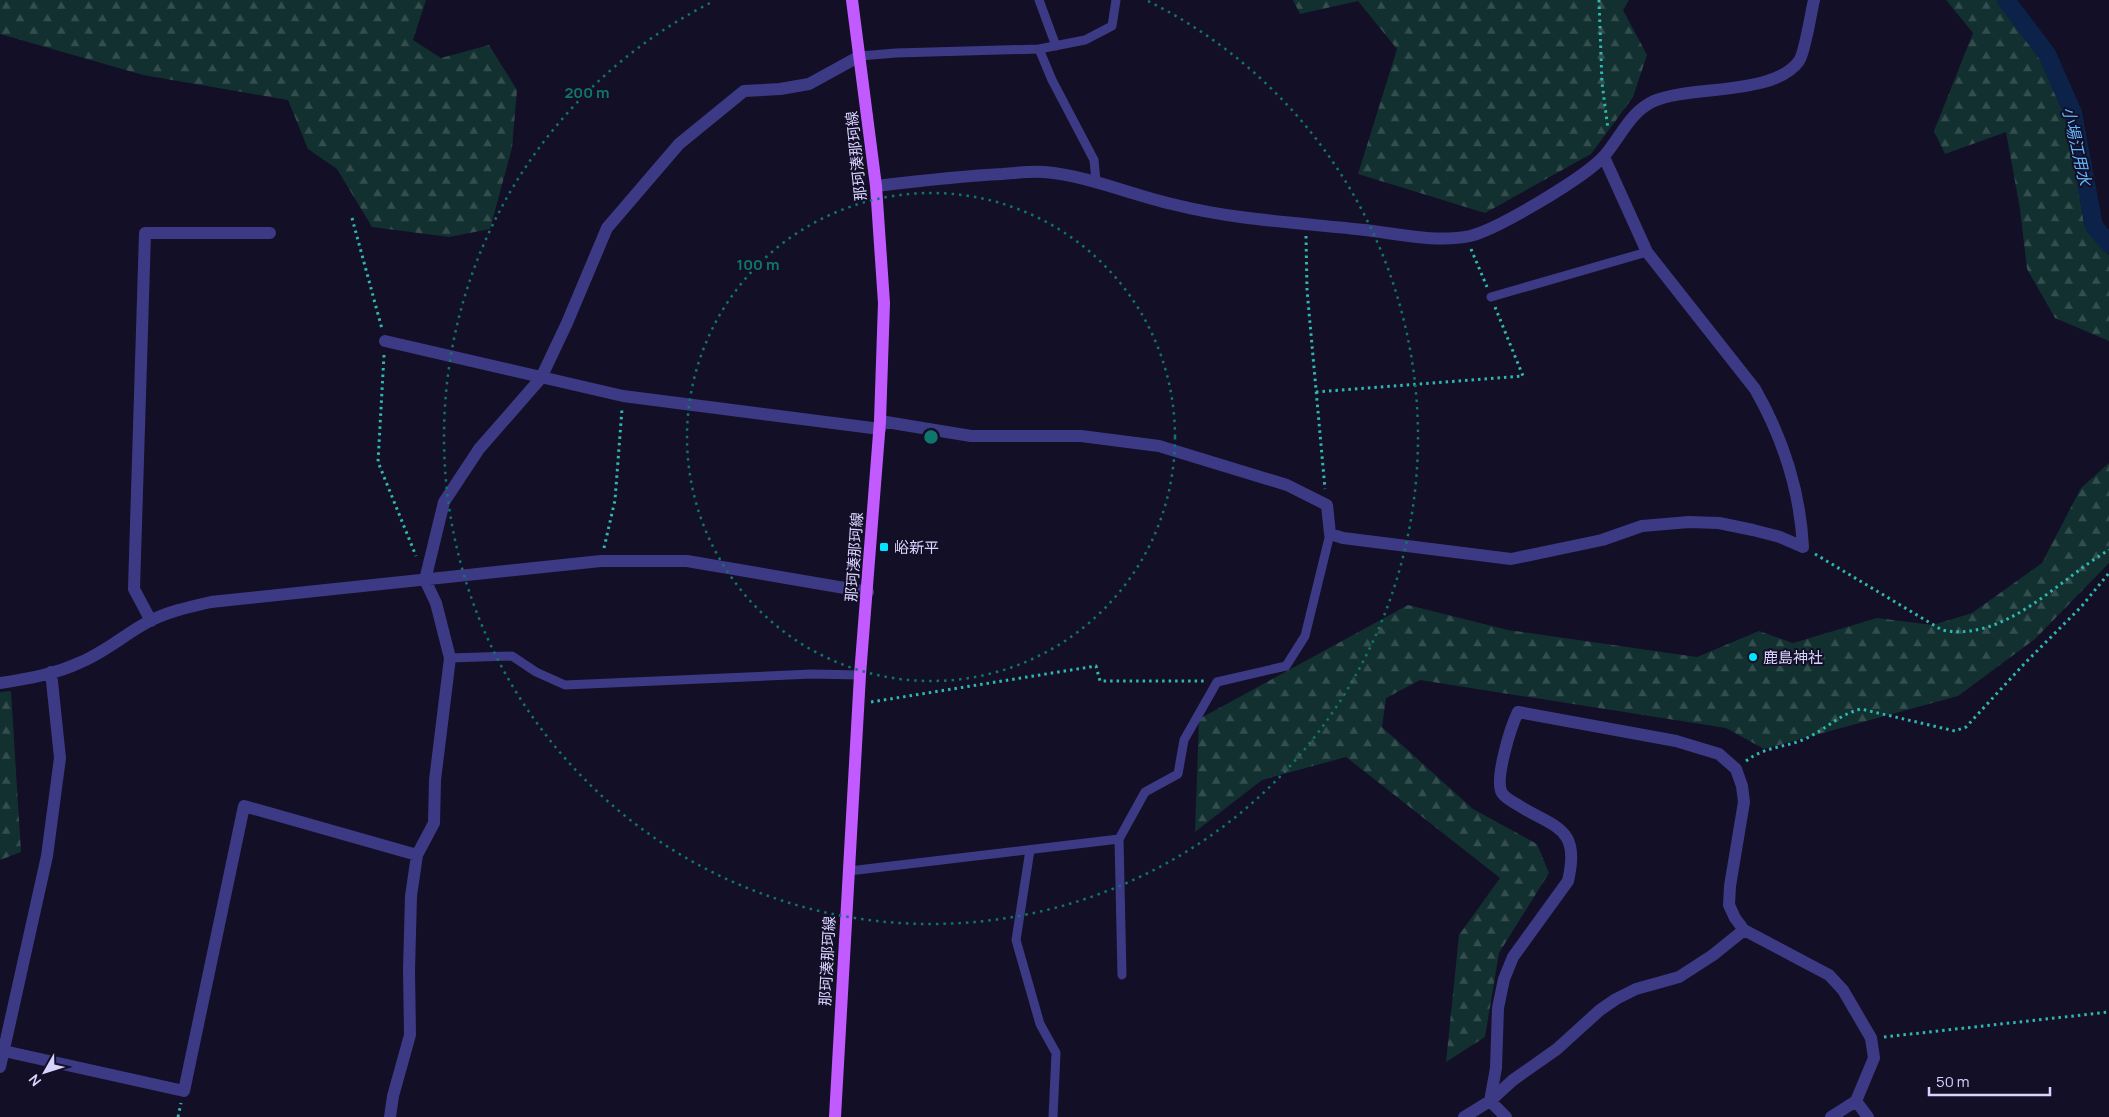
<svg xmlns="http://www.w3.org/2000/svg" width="2109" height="1117" font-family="Manrope,'Noto Sans JP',sans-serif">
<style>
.forest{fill:url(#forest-firs)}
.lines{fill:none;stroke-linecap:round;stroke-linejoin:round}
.canal{stroke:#0c2248;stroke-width:18}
.path{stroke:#2fb8b0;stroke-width:3;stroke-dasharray:2.5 4;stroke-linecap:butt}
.lane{stroke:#3d3a85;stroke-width:9}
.street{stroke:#3d3a85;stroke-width:12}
.primary{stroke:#c25bff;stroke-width:12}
.ring{fill:none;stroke:#0f766e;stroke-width:2.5;stroke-dasharray:2.5 5}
.poi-dot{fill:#00e5ff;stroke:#130f26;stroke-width:2}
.labels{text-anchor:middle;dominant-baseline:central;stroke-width:4;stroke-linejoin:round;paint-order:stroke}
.street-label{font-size:15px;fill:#d9d4ff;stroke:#130f26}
.poi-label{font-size:15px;fill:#d9d4ff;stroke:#130f26;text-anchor:start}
.water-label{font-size:16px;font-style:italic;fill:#62b6ff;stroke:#130f26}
.centre{fill:#0f766e;stroke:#130f26;stroke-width:2.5}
.ring-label{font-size:15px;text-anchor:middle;font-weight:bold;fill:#0f766e;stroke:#130f26;stroke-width:4;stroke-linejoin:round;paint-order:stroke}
</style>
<defs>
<pattern id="forest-firs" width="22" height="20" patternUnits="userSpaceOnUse" patternTransform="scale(1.25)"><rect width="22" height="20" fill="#12302f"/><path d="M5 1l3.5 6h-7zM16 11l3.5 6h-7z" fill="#344d4e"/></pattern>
</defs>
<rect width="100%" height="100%" fill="#130f26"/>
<path class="forest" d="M 0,0 L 426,0 L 413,40 L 441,58 L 489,45 L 517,90 L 512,148 L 490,229 L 449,237 L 372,227 L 337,169 L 308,149 L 288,100 L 143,75 L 0,34 Z
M 1293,0 L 1629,0 L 1623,10 L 1647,55 L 1633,97 L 1591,154 L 1485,213 L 1358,174 L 1397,49 L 1358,1 L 1300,14 Z
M 1946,0 L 1999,0 L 2039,54 L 2068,121 L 2084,224 L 2109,255 L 2109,341 L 2055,318 L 2027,269 L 2020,209 L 2006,132 L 1945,154 L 1934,131 L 1973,33 Z
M 2109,463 L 2109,563 L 2035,639 L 1958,696 L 1764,749 L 1726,728 L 1420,680 L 1386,698 L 1382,727 L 1473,809 L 1537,844 L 1549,873 L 1499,953 L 1485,1037 L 1446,1062 L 1459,935 L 1500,878 L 1346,757 L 1262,780 L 1195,832 L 1199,719 L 1408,605 L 1508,630 L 1697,657 L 1759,631 L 1793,643 L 1877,618 L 1933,625 L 1972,613 L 2042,563 L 2081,488 Z
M 11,691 L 21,852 L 0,860 L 0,692 Z"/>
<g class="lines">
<path class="canal" d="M 2006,0 L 2047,54 L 2073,113 L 2094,226 L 2109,244"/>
<path class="path" d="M 1599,0 L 1602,83 L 1608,129
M 352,218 L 382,329
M 1306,236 L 1307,290 L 1325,489
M 1471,249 L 1487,287
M 384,355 L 378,462 L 416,556
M 1316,392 L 1523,376 L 1495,307
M 604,548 L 615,500 L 622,409
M 1815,554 L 1942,630 C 2005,643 2059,579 2109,550
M 871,702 L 1096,666 L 1100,681 L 1205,681
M 1746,761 C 1765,746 1786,748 1807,738 C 1826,729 1840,714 1861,709 L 1955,731 L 1966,727 L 2024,664 L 2081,607 L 2109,573
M 1884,1037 L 2109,1012
M 178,1117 L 181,1103"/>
<path class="lane" d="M 1039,0 L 1056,46
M 1039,49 L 1052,80 L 1094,160 L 1096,181
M 860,56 L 896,53 L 1039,49 L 1085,40 L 1112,26 L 1116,0
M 1491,297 L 1647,252
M 450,658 L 512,656 L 536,672 L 565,685 L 812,674 L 860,675
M 1119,839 L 1122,975
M 1030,850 L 1016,940 L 1040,1024 L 1056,1053 L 1053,1117
M 849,871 L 1119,839 L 1145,792 L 1178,774 L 1184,740 L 1217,682 L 1286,666 L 1305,636 L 1330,534"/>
<path class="street" d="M 876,186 C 918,181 960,176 1002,174 C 1016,173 1031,171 1044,172 C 1089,176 1129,194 1172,204 C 1234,220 1301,223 1365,230 C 1399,234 1437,243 1470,236 C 1498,229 1586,177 1605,155 C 1621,136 1631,111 1654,101 C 1691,85 1774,96 1799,61 C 1805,53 1811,12 1814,0
M 385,341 L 623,396 L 880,429
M 880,421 L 971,436 L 1081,436 L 1159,446 L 1287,485 L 1327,505 L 1330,534 L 1343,538 L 1511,559 L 1602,540 L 1642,526 L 1689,522 L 1719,523 L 1753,530 L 1780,537 L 1803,547 C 1800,491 1783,438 1755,389 L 1647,252 L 1604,157
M 151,621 L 134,589 L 145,233 L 270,233
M 0,683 C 27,679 56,674 81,662 C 105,652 124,635 146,623 C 166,612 189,607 211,602 L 601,561 L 687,561 L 868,592
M 4,1051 L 184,1091 L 244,806 L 417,855
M 0,1067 L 47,856 L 60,758 L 51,672
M 1490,1101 L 1496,1068 L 1498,1008 L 1504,979 L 1513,957 L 1568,881 C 1581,826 1554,828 1518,805 C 1513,802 1505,798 1502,793 C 1494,780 1511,726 1518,712 L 1676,741 L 1719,754 L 1736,769 L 1742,786 L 1744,802 L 1730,886 L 1729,905 L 1735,918 L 1744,930 L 1829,975 L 1843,990 L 1871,1038 L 1874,1058 L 1856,1101 L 1831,1117
M 1490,1101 L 1506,1117
M 1856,1101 L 1868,1117
M 390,1117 L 393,1096 L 410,1035 L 409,970 L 411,896 L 417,855 L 434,823 L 435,780 L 450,658 L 436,603 L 425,580 L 444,502 L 479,449 L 541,378 L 567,323 L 607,228 L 679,144 L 744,91 L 780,89 L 809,84 L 860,56
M 1464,1117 L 1490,1101 L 1513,1080 L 1557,1049 L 1600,1010 L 1616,999 L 1636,989 L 1679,977 L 1713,955 L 1744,930"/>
<path class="primary" d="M 835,1117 L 860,675 L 880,421 L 884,303 L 876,186 L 852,0"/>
</g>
<g class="ring">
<circle cx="931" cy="437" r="244"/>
<path d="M1148 1A487 487 0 1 1 714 1"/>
</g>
<g class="poi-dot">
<rect x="879" y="542" width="10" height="10" rx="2.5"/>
<circle cx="1753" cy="657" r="5"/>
</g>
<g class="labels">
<g class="street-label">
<text transform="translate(856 156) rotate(-96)">那珂湊那珂線</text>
<text transform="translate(854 557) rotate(-86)">那珂湊那珂線</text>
<text transform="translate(827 961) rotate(-87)">那珂湊那珂線</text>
</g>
<g class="poi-label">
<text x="894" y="547">峪新平</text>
<text x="1763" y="657">鹿島神社</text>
</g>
<g class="water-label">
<text transform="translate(2077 146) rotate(77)">小場江用水</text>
</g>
</g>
<circle cx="931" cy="437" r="8" class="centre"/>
<g class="ring-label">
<text x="587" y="98">200 m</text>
<text x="758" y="270">100 m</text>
</g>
<g transform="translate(45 1072) rotate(231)" stroke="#130f26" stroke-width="4" paint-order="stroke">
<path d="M0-4L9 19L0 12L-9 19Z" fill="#d9d4ff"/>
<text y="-8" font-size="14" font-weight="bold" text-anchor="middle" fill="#d9d4ff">N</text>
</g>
<path d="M1929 1087v8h121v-8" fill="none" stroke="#d9d4ff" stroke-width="2.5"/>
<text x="1936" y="1087" font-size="15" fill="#d9d4ff" stroke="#130f26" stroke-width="4" paint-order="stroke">50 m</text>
</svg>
